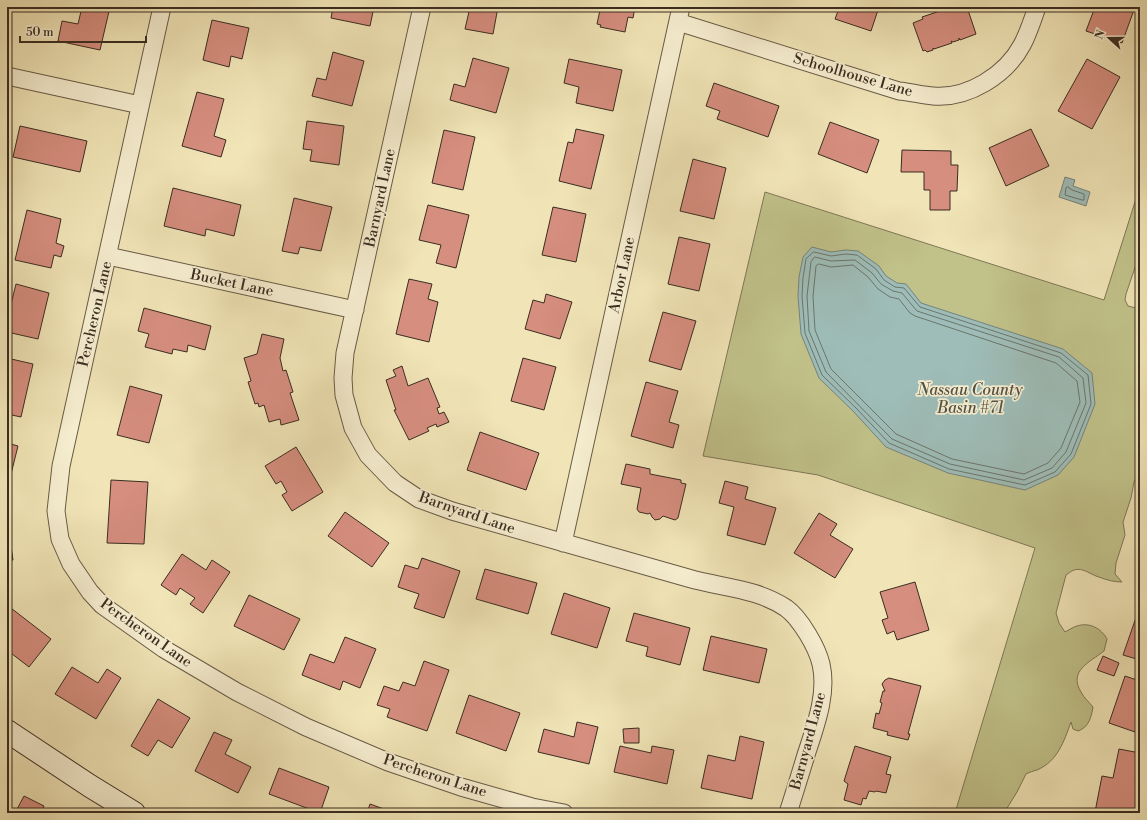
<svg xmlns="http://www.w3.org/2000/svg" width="1147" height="820" font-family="'Libre Bodoni',serif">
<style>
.green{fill:#c1c28a;stroke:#7e7856}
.water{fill:#9ebdb8;stroke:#76837c}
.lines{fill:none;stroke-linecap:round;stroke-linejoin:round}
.shore{stroke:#6c756c;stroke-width:1}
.building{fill:#d68e7f;stroke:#3a2d21}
.street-casing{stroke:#685b46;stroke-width:19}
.secondary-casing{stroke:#3a2d21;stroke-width:24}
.street{stroke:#f6eed0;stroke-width:17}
.secondary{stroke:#f6eed0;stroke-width:22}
.labels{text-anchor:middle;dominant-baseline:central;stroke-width:3.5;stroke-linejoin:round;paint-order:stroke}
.street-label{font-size:15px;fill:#3a2d21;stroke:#f6eed0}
.water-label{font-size:16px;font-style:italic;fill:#535147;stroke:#f6eed0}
</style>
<rect width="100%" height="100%" fill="#f1e5b7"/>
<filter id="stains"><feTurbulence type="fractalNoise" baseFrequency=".005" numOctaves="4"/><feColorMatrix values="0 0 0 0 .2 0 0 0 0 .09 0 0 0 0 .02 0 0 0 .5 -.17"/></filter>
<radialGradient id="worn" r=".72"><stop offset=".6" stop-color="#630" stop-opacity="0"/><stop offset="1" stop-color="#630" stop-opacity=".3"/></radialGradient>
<path class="green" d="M 1140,186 L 1140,253 L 1126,294 L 1125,300 L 1128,306 L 1140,309 L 1140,470 L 1134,482 L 1131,498 L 1123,522 L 1125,535 L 1116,563 L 1115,574 L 1122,582 C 1114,582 1107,580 1099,577 C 1091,575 1083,567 1074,570 C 1071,571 1068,574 1066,575 L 1056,613 L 1059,623 L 1065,632 C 1069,630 1073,627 1077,626 C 1089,622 1101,628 1107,639 L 1104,651 C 1090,662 1068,671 1081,692 C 1084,698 1089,702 1093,707 C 1091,718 1089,727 1078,731 L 1073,729 L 1071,722 C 1064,741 1058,761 1037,770 C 1033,771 1030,772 1026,774 L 1017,792 L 1004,813 L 955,813 L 1035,548 L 818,475 L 703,456 L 765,192 L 1104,300 Z"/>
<path class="water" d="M 1065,177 L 1075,180 L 1073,186 L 1090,192 L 1086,206 L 1059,197 Z
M 812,247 L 831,252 L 846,250 L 858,251 L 879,266 L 886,276 L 897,283 L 906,284 L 921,303 L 1063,349 L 1092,373 L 1095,404 L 1074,457 L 1058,475 L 1025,490 L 948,473 L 886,447 L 853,411 L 819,378 L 801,334 L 798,296 L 799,277 L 803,257 Z"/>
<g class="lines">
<path class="shore" d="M 1068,187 L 1072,190 L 1084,194 L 1084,200 L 1082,200 L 1065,195 L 1066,188 Z
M 814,252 L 831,256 L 846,254 L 857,255 L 876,269 L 884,280 L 895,287 L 904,288 L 920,307 L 1061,353 L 1088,375 L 1091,404 L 1071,454 L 1055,472 L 1025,485 L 949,469 L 889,443 L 856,408 L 822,375 L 805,333 L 802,296 L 803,278 L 806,259 Z
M 815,257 L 831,261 L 855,260 L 872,273 L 881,284 L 893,291 L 902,293 L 917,311 L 1059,357 L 1083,378 L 1086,403 L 1066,452 L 1052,468 L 1024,480 L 950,464 L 892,439 L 826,372 L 809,331 L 807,296 L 811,262 Z
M 819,264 L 831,267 L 853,265 L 868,277 L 878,289 L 890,297 L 899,299 L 910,313 L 915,316 L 1056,363 L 1077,381 L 1080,402 L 1061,448 L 1048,463 L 1024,474 L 952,459 L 896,434 L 831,369 L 815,330 L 813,296 L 816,266 Z"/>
</g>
<path class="building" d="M 7,7 L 10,7 L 7,23 Z
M 82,7 L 110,7 L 100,50 L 58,41 L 62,21 L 78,24 Z
M 333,7 L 374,7 L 370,26 L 331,18 Z
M 470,7 L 498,7 L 493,34 L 465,29 Z
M 601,7 L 635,7 L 633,18 L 628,17 L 625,32 L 600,27 L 601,25 L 597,24 L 600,10 L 602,10 Z
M 825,7 L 879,7 L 871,31 L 835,19 L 838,11 Z
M 952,7 L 967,7 L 976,34 L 960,40 L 959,38 L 959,40 L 953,42 L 951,41 L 952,43 L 934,49 L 933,48 L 933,50 L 927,52 L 925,50 L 923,51 L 913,23 L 923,19 L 922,17 Z
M 1095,7 L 1135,7 L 1122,43 L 1086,31 Z
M 212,20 L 249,28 L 242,59 L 231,56 L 229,67 L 203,60 Z
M 333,52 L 364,61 L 352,106 L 312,96 L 317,78 L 326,80 Z
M 473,58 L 509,68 L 496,113 L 450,100 L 454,84 L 465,87 Z
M 569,59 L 622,70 L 613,111 L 576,103 L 579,87 L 564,83 Z
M 1087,59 L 1120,77 L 1092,129 L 1058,111 Z
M 714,83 L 779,106 L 768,137 L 717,119 L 720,111 L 706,106 Z
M 197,92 L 224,99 L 214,136 L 226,140 L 221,157 L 182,146 Z
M 307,121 L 344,126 L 339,165 L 310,161 L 312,150 L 303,149 Z
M 830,122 L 879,140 L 867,173 L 818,154 Z
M 20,126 L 87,141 L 80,172 L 13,157 Z
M 576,129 L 604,135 L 591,189 L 559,181 L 568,142 L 573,143 Z
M 1031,129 L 1049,166 L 1006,186 L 989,148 Z
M 444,130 L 475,137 L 463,190 L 432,183 Z
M 902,150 L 951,151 L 951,165 L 958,165 L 957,191 L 950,191 L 950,210 L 930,210 L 930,190 L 924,190 L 924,172 L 901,172 Z
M 693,159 L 726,168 L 714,219 L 680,211 Z
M 173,188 L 241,205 L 234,236 L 206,229 L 205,236 L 164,226 Z
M 294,198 L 332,207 L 321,251 L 300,247 L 298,254 L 282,251 Z
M 428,205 L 469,215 L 456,268 L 436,263 L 441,245 L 419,240 Z
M 553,207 L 586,214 L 576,262 L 542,255 Z
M 27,210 L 61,219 L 56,243 L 64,246 L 61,257 L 54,255 L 51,268 L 15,260 Z
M 679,237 L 710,244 L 699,291 L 668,284 Z
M 409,279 L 432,284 L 428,299 L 438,302 L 429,342 L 396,334 Z
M 16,284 L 49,293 L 38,339 L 7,332 L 7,320 Z
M 546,294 L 572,302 L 560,339 L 525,329 L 533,300 L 544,303 Z
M 144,308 L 211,326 L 205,350 L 188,345 L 187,352 L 173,349 L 172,354 L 145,347 L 149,334 L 138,331 Z
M 663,312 L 696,321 L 681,370 L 649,361 Z
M 262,334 L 284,339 L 280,358 L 283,371 L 286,370 L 293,392 L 290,393 L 299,420 L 281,425 L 280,419 L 269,422 L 264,405 L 259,407 L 258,403 L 255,404 L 248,382 L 251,381 L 244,358 L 257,354 Z
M 7,358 L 33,364 L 21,417 L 7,414 Z
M 523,358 L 556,367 L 544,410 L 511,401 Z
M 402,366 L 408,386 L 428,378 L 440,407 L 437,408 L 439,414 L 444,412 L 449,422 L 437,427 L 436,424 L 427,428 L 429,431 L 409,440 L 394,410 L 396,410 L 386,380 L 396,376 L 393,370 Z
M 646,382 L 678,391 L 669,422 L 679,425 L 673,448 L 631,436 Z
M 130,386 L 162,395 L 149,443 L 117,435 Z
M 480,432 L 539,453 L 526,490 L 467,470 Z
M 7,443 L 18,446 L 7,490 Z
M 296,447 L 323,492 L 292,511 L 282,495 L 287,492 L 281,481 L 276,484 L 265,466 Z
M 626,464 L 650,469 L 650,474 L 681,480 L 681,483 L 686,484 L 678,518 L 675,520 L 663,516 L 660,519 L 655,520 L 652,517 L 650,513 L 648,514 L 639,512 L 637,509 L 641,488 L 621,484 Z
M 111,480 L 148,482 L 144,544 L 107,543 Z
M 725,481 L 748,487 L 745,499 L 776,508 L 765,545 L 727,535 L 734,507 L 719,503 Z
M 345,512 L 389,543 L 372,567 L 328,536 Z
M 819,513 L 837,524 L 830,535 L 853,549 L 835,578 L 794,553 Z
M 7,532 L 9,532 L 13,560 L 7,561 Z
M 182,554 L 206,570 L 212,560 L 230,572 L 203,613 L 190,604 L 195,598 L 180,588 L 176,595 L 161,585 Z
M 422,558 L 460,571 L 444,618 L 414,608 L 419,594 L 398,587 L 405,565 L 418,569 Z
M 485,569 L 537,583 L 528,614 L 476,599 Z
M 915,582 L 929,630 L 897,640 L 894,631 L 887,634 L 882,620 L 888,618 L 880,592 Z
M 564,593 L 610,608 L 597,648 L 551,634 Z
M 249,595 L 300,619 L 284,650 L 234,626 Z
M 7,605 L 51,639 L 29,667 L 7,650 Z
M 1140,606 L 1140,660 L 1123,655 Z
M 634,613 L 690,628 L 680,665 L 646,656 L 648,647 L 626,641 Z
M 711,636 L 767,649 L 759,683 L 703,670 Z
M 345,637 L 376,649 L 360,688 L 343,681 L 340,690 L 302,675 L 310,654 L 334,663 Z
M 1103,656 L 1119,663 L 1114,676 L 1097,670 Z
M 424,661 L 449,670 L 427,731 L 387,717 L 390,709 L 377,705 L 384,686 L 399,691 L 403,682 L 415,686 Z
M 72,667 L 98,683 L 107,669 L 121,678 L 96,719 L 55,694 Z
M 1125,676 L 1140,681 L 1140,727 L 1138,733 L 1109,723 Z
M 889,678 L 921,686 L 908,734 L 910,734 L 908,740 L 887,735 L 888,732 L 873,728 L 876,713 L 879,714 L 882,703 L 880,702 L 883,691 L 885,691 L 882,684 L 885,680 Z
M 469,695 L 520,713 L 506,751 L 456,733 Z
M 158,699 L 190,718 L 172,748 L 158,740 L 148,756 L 131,746 Z
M 577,722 L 598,727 L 589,764 L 538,752 L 544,729 L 574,737 Z
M 639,728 L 639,743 L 624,743 L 623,729 Z
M 214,732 L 232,740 L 225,754 L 251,767 L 238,793 L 195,771 Z
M 740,736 L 764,742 L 752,799 L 701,788 L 708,755 L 735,761 Z
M 620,746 L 651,753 L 652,746 L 674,750 L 667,784 L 614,772 Z
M 855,746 L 891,757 L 886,774 L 891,775 L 886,793 L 876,791 L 875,792 L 869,791 L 866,799 L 863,798 L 861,805 L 844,800 L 848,784 L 844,781 Z
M 1119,749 L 1140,753 L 1139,813 L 1095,812 L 1102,776 L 1113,778 Z
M 279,768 L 329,787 L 320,813 L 269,794 Z
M 24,796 L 44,806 L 41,813 L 15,813 Z
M 370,804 L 395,813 L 367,813 Z"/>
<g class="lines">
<defs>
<path id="street" d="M 162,7 L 61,466 L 56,511 L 60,539 L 71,564 L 90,592 L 102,605 L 164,649 L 237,692 L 306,727 L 388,762 L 461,787 L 532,807 L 564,813
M 422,7 L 345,353 L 343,378 L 344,395 L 353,428 L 368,455 L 395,483 L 419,499 L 452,511 C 531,534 610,556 688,578 C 722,588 756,588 786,608 C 800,618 817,647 821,664 C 828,694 815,727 806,755 C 800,775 794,794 788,813
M 678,22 L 899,91 C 910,92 922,95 933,96 C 968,99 1006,75 1022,45 C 1028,34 1033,19 1037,7
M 7,76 L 140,105
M 108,256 L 355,310
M 563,543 L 681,7"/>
<path id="secondary" d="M 7,731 L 90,786 L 134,813"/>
</defs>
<use href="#street" class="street-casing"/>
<use href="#secondary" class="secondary-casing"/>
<use href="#street" class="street"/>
<use href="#secondary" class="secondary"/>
</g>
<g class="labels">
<g class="street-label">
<text transform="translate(853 75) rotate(16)">Schoolhouse Lane</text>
<text transform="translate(380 198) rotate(-78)">Barnyard Lane</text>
<text transform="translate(622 275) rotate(-78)">Arbor Lane</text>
<text transform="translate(232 283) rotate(12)">Bucket Lane</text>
<text transform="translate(95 314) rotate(-77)">Percheron Lane</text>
<text transform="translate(467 513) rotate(19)">Barnyard Lane</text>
<text transform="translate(146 633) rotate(35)">Percheron Lane</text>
<text transform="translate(808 741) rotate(-75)">Barnyard Lane</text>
<text transform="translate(435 776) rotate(18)">Percheron Lane</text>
</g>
<g class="water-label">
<text x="970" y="390">Nassau County<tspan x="970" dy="18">Basin #71</tspan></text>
</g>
</g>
<rect width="1147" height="820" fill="none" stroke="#f1e5b7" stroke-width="24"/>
<rect x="8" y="8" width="1131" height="804" fill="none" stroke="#3a2d21" stroke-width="2"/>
<rect x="12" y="12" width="1123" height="796" fill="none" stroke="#3a2d21"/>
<g transform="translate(1109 38) rotate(291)" stroke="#f6eed0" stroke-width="3" paint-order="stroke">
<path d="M0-3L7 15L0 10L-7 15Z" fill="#3a2d21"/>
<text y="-6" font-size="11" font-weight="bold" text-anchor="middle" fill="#3a2d21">N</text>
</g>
<path d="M20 36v6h126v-6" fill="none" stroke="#3a2d21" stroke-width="2"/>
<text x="26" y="36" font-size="12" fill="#3a2d21" stroke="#f6eed0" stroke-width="3" paint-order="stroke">50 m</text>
<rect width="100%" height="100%" filter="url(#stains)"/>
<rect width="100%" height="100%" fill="url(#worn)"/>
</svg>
